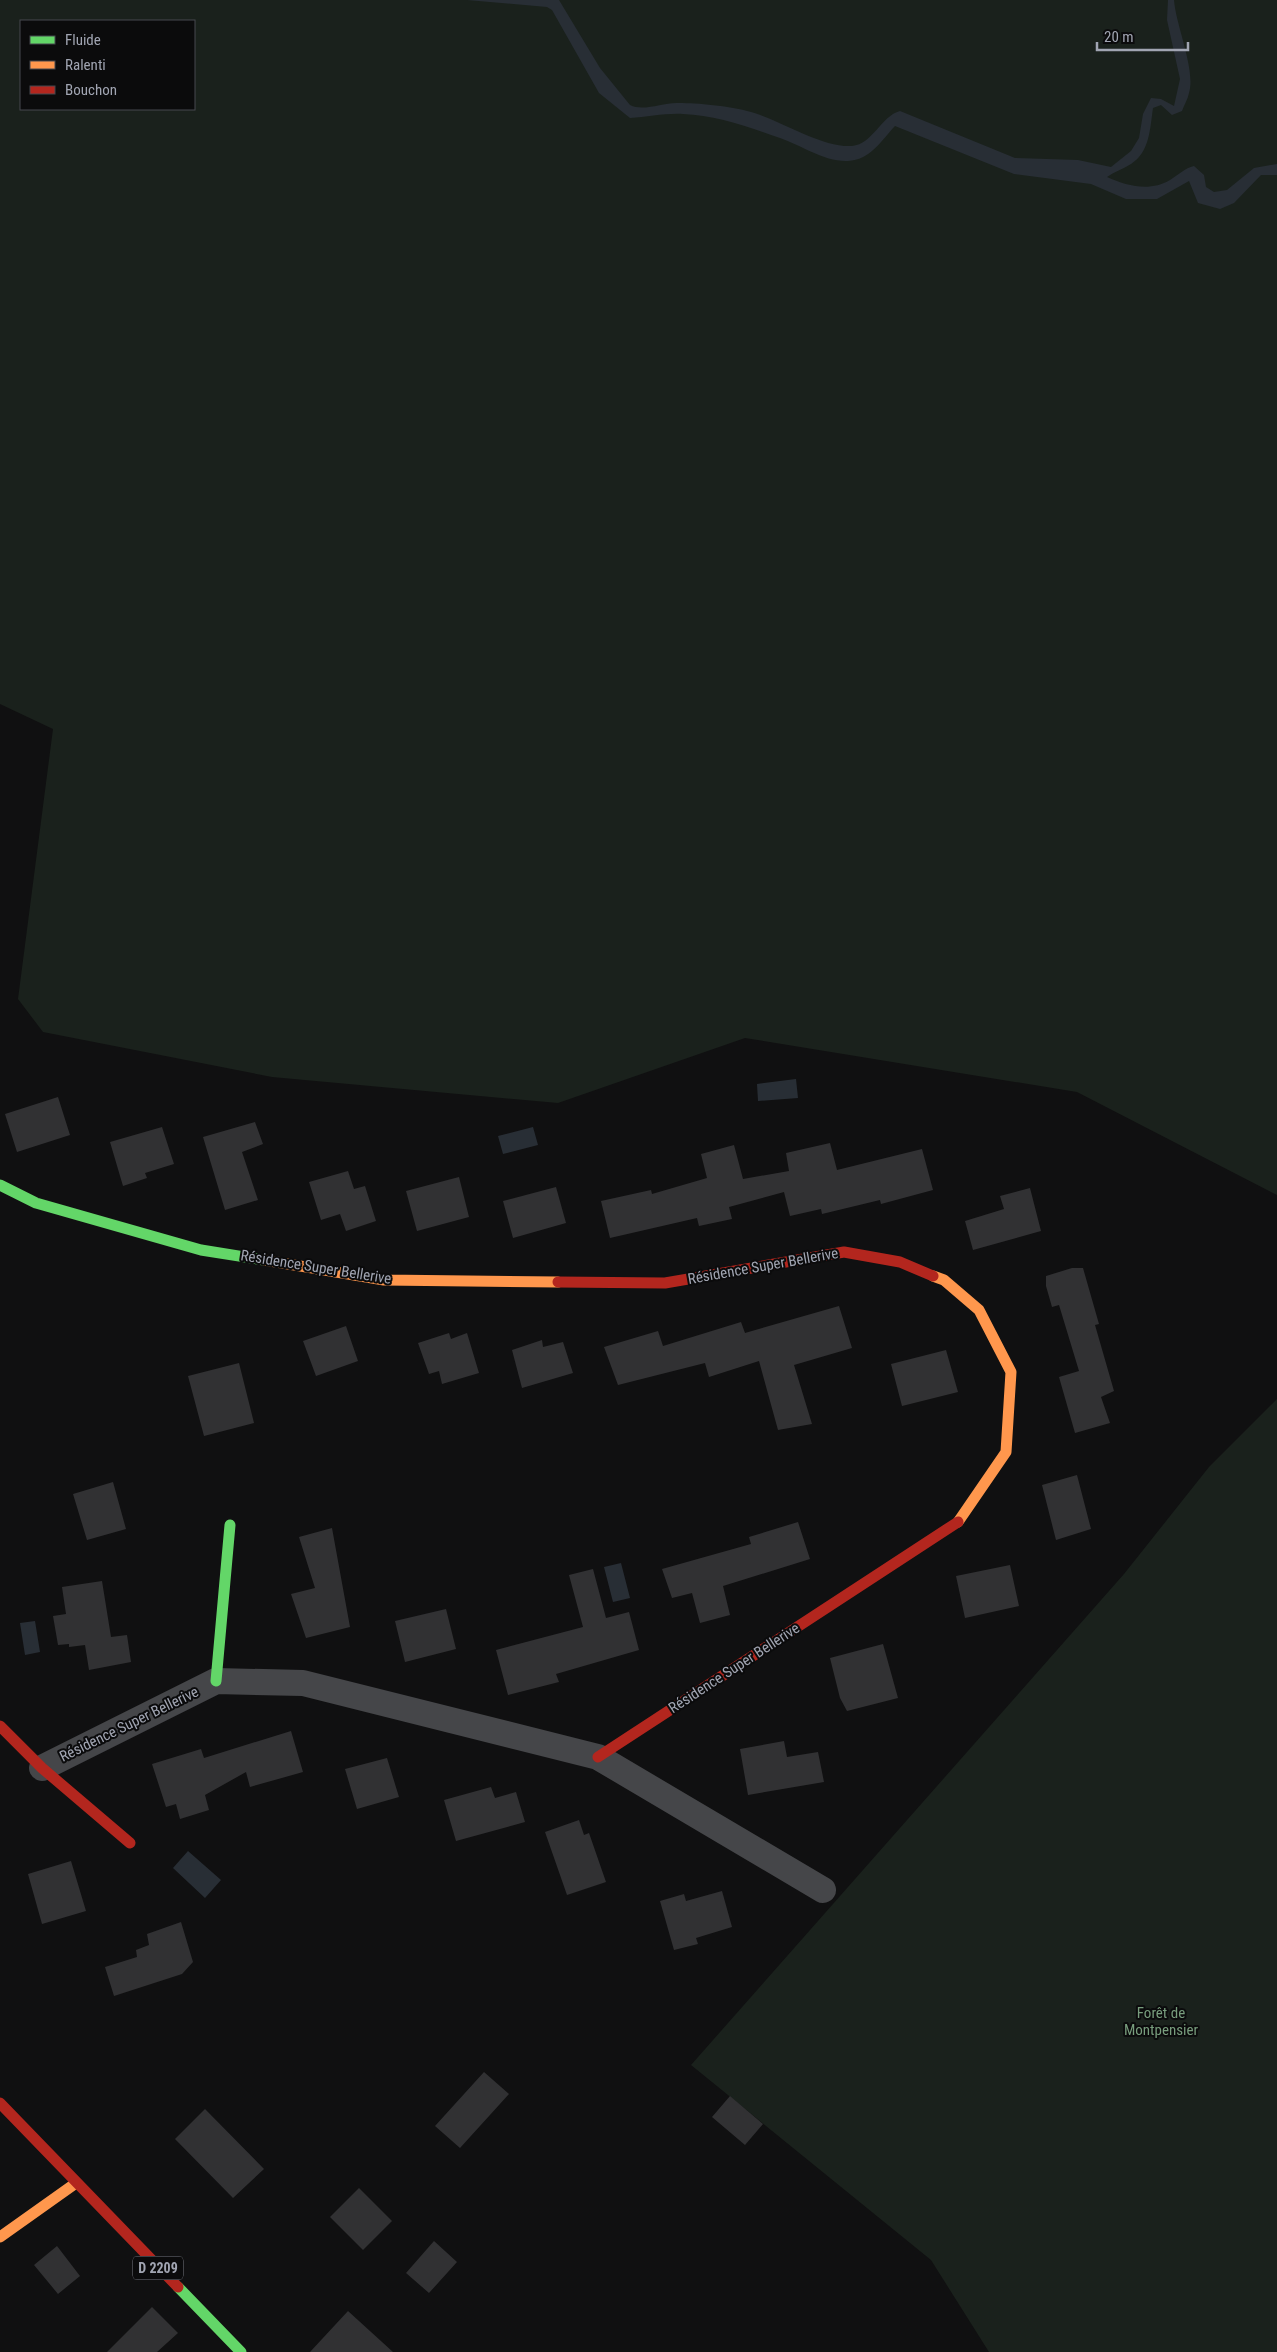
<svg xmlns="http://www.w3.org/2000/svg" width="1277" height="2352" font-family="'Roboto Condensed',sans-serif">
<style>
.green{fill:#1a211c;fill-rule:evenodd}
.water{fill:#282e35}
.building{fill:#313133}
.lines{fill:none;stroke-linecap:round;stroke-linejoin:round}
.street{stroke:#454649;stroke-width:26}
.fast{stroke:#63d668;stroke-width:11}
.slow{stroke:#ff974d;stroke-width:11}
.jam{stroke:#b3261e;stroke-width:11}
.labels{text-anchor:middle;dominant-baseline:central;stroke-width:4;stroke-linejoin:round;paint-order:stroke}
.shield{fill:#0b0b0c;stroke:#747780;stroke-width:1}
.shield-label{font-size:14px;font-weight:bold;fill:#a1a5b2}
.street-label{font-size:15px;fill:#a1a5b2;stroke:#0b0b0c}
.park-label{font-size:15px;fill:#789d7d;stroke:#0b0b0c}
</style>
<rect width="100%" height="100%" fill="#101011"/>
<path class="green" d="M 0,0 L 1277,0 L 1277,1195 L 1077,1092 L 745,1038 L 558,1103 L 272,1077 L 43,1032 L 18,999 L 53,729 L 0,704 ZM 21,21 L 194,21 L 194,109 L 21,109 Z
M 1277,1399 L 1277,2352 L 989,2352 L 931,2260 L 691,2065 L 1124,1574 L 1209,1467 Z"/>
<path class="water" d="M 467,0 L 559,0 L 600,68 L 630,105 C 644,112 663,102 679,103 C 697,103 730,106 747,111 C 778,118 821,148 852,146 C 873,144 881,116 900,111 L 1015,158 L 1078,160 L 1111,167 L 1131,151 L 1139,138 L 1143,114 L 1151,98 L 1161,99 L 1174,106 L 1180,79 L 1167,20 L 1168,0 L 1174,0 C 1176,26 1196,70 1189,93 C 1188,99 1184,105 1182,111 L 1172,115 L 1161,105 L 1153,108 C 1150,128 1150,152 1131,164 C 1123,169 1114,172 1107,177 C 1127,186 1150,192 1170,180 C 1178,175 1185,168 1194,166 L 1204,175 L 1206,187 L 1214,192 L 1227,190 L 1254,168 L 1277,164 L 1277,175 L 1261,175 L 1234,203 L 1220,209 L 1198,203 L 1189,181 L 1157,199 L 1126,199 L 1091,184 L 1014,174 L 895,126 C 881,141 870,160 848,161 C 824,162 801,145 780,138 C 749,127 715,115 683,114 C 666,113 647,117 630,118 L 599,93 L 552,10 L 547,7 Z
M 796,1079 L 798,1098 L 758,1101 L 757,1084 Z
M 533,1127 L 538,1145 L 503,1154 L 498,1136 Z
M 621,1563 L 630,1598 L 613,1602 L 604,1567 Z
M 35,1621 L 40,1652 L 25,1655 L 20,1623 Z
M 188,1851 L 221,1880 L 205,1898 L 173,1868 Z"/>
<path class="building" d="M 58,1097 L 70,1135 L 17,1152 L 5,1114 Z
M 255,1122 L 263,1144 L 242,1152 L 258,1200 L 225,1210 L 203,1137 Z
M 162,1127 L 174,1164 L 145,1173 L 147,1178 L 123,1186 L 110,1142 Z
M 830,1143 L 837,1170 L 922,1149 L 933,1190 L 881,1204 L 880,1200 L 822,1214 L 821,1209 L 790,1216 L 784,1192 L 729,1207 L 732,1219 L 699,1226 L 697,1218 L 610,1238 L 601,1201 L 651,1190 L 652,1194 L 707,1178 L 701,1154 L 734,1145 L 743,1179 L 789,1171 L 786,1153 Z
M 348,1171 L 354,1189 L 365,1186 L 376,1221 L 346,1231 L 340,1214 L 321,1220 L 309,1182 Z
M 459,1177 L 469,1217 L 417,1231 L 406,1191 Z
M 556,1187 L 566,1223 L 513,1238 L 503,1201 Z
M 1030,1188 L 1041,1231 L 973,1250 L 965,1221 L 1004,1209 L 1000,1196 Z
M 1072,1268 L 1083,1268 L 1099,1324 L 1095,1325 L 1114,1391 L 1101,1397 L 1110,1423 L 1075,1433 L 1059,1377 L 1079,1371 L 1059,1305 L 1052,1307 L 1046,1286 L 1046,1276 Z
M 839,1306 L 852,1348 L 794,1365 L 812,1424 L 778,1430 L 759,1361 L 709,1377 L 705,1363 L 618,1385 L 604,1347 L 658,1331 L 663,1346 L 741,1322 L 745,1333 Z
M 346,1326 L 358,1361 L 316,1376 L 303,1341 Z
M 449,1333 L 451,1339 L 467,1333 L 479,1373 L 442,1384 L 439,1371 L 429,1374 L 418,1343 Z
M 542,1340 L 543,1347 L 563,1342 L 573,1373 L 522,1388 L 512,1350 Z
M 946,1350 L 958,1392 L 902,1406 L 891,1364 Z
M 239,1363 L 254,1423 L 204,1436 L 188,1376 Z
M 1077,1475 L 1091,1529 L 1056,1540 L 1042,1485 Z
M 113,1482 L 126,1529 L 87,1540 L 73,1494 Z
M 798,1522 L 810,1559 L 723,1586 L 730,1615 L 700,1623 L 692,1593 L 672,1598 L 662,1569 L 751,1544 L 749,1537 Z
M 332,1528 L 350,1627 L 306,1638 L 291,1594 L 315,1588 L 299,1537 Z
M 1010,1565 L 1019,1606 L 965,1618 L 956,1576 Z
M 593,1569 L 606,1618 L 629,1612 L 639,1650 L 556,1674 L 559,1682 L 508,1695 L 496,1650 L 583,1627 L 569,1575 Z
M 102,1581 L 111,1637 L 127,1635 L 131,1662 L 89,1670 L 85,1645 L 69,1647 L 69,1644 L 58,1645 L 53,1616 L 66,1614 L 62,1587 Z
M 446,1609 L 456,1649 L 405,1662 L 395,1621 Z
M 883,1644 L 898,1698 L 847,1711 L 840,1698 L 830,1658 Z
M 291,1731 L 303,1772 L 250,1787 L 246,1772 L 205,1795 L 209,1810 L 180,1819 L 176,1804 L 166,1807 L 152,1764 L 201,1749 L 204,1758 Z
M 784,1741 L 787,1757 L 818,1752 L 824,1782 L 748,1795 L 740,1749 Z
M 387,1758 L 399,1797 L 357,1809 L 345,1769 Z
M 491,1787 L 495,1798 L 516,1792 L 525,1822 L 456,1841 L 444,1800 Z
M 579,1820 L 584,1835 L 589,1833 L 606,1882 L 567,1895 L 545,1832 Z
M 71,1861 L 86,1911 L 42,1924 L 28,1874 Z
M 722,1891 L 732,1927 L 696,1938 L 698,1944 L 674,1950 L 660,1901 L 684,1894 L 686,1901 Z
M 181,1922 L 193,1962 L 182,1974 L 114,1996 L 105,1967 L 137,1957 L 136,1950 L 149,1945 L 147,1934 Z
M 484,2072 L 509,2094 L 460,2148 L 435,2126 Z
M 730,2096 L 763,2124 L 745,2145 L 712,2117 Z
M 205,2109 L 264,2169 L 233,2198 L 175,2139 Z
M 359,2188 L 392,2221 L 363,2250 L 330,2217 Z
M 434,2241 L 457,2262 L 429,2293 L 406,2273 Z
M 57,2246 L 80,2276 L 58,2294 L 34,2265 Z
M 152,2307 L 178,2333 L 157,2352 L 107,2352 Z
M 348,2311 L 393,2352 L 310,2352 Z"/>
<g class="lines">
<path class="street" d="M 42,1768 L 216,1681 L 303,1683 L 598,1757 L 823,1890"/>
<path class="fast" d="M 0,1185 L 36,1203 L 201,1250 L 264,1260
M 216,1681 L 230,1525
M 178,2287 L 241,2352"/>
<path class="slow" d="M 264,1260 L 384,1280 L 558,1282
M 933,1276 L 944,1280 L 979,1310 L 1011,1372 L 1006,1452 L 958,1522
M 0,2237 L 76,2183"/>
<path class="jam" d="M 558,1282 L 665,1283 L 844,1252 L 900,1262 L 933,1276
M 0,1726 L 42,1768 L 130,1843
M 598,1757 L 958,1522
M 0,2103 L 178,2287"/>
</g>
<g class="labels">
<rect class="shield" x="133" y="2256.5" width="50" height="23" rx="4"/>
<g class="shield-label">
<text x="158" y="2268">D 2209</text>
</g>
<g class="street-label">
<text transform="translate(763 1266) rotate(-10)">Résidence Super Bellerive</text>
<text transform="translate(316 1267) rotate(9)">Résidence Super Bellerive</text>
<text transform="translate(734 1668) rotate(-33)">Résidence Super Bellerive</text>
<text transform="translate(129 1724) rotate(-26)">Résidence Super Bellerive</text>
</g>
<g class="park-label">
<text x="1161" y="2013">Forêt de<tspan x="1161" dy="17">Montpensier</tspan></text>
</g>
</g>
<rect x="20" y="20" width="175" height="90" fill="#0b0b0c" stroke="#47494e"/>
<rect x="30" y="36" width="25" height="8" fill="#63d668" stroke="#47494e"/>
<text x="65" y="45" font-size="15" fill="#a1a5b2">Fluide</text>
<rect x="30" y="61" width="25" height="8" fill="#ff974d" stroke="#47494e"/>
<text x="65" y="70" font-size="15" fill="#a1a5b2">Ralenti</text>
<rect x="30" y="86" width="25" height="8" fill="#b3261e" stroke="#47494e"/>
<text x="65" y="95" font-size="15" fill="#a1a5b2">Bouchon</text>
<path d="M1097 42v8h91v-8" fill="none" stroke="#a1a5b2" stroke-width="2.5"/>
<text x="1104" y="42" font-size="15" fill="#a1a5b2" stroke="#0b0b0c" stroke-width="4" paint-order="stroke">20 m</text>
</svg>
